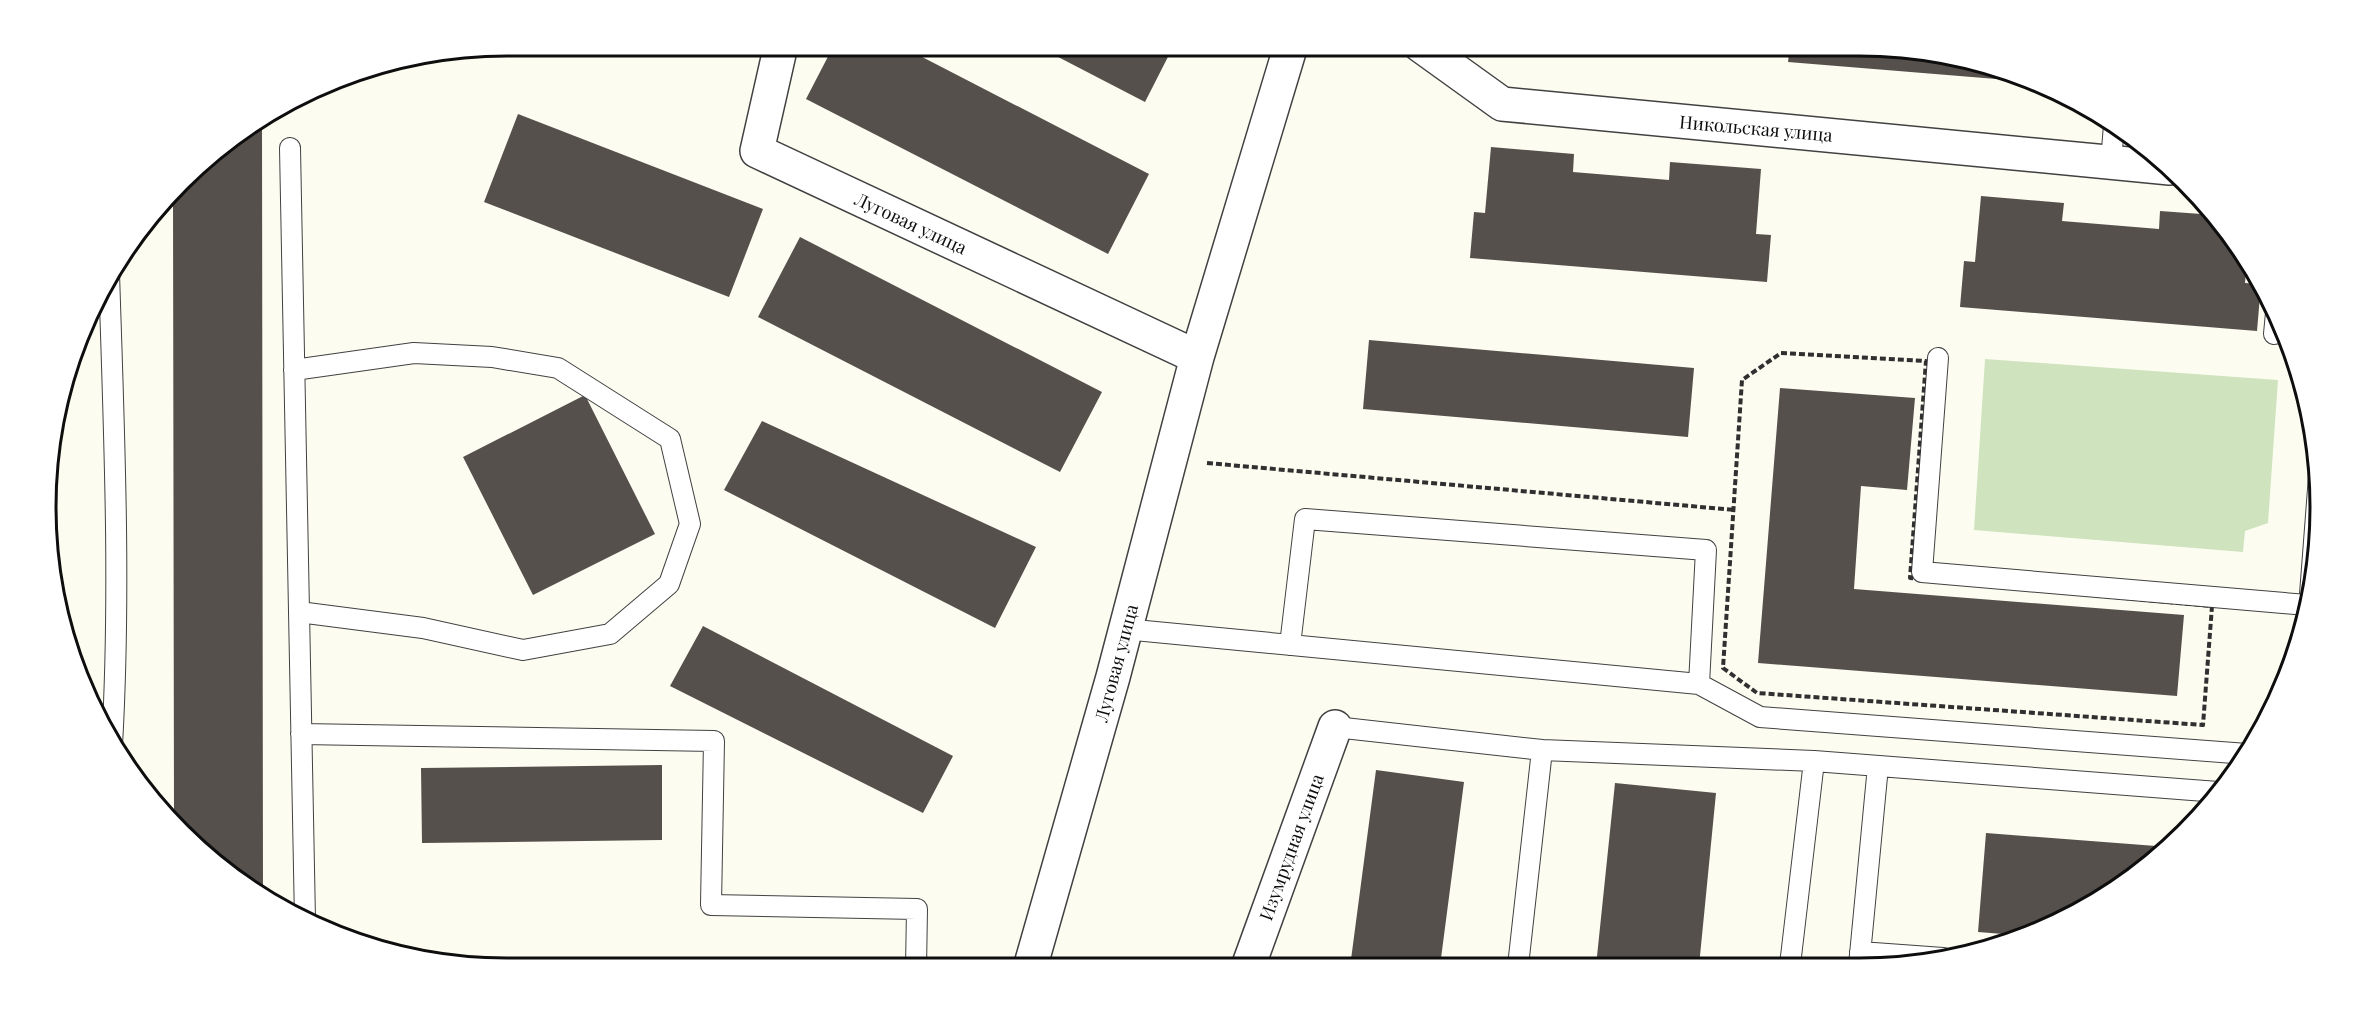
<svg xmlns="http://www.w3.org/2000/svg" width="2365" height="1014" font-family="'Playfair Display',serif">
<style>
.green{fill:#cfe4be}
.building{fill:#56504c}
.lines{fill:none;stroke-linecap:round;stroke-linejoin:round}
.lane-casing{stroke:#414141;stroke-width:22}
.street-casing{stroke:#414141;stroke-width:36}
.path{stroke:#303030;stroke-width:4;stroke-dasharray:6 3;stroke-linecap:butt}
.lane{stroke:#fff;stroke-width:20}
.street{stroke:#fff;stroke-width:33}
.labels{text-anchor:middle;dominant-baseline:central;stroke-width:6;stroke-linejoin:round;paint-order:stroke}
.street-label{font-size:18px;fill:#0e0e0e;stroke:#fff}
.rim{fill:none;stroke:#0e0e0e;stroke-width:3}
</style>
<rect width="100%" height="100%" fill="#fdfcf1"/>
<path class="green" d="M 1985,359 L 2278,380 L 2268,523 L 2245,531 L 2243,552 L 1974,530 Z"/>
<path class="building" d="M 834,45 L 899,45 L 1149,174 L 1108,254 L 806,99 Z
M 1035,45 L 1174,45 L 1145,102 Z
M 1790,45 L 1858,45 L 2007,70 L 2033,82 L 1788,62 Z
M 518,114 L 763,209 L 729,297 L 484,202 Z
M 255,122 L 262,122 L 263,898 L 203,855 L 174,820 L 173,195 L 203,159 Z
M 1491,147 L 1574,154 L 1573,172 L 1669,180 L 1670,162 L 1761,169 L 1756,234 L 1771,235 L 1767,282 L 1470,258 L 1474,212 L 1485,213 Z
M 1981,196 L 2064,203 L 2062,221 L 2159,229 L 2160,211 L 2215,215 L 2225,226 L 2247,262 L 2245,283 L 2261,284 L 2257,331 L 1960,307 L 1964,261 L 1975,262 Z
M 800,237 L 1102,392 L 1060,472 L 758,317 Z
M 1369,340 L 1694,368 L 1688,437 L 1363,409 Z
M 1780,388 L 1915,398 L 1907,490 L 1861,486 L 1854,589 L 2184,615 L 2177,696 L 1758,663 Z
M 585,395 L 655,534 L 533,595 L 463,457 Z
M 762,421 L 1036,547 L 995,628 L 724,490 Z
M 703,626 L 953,756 L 923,813 L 670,686 Z
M 662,765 L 662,840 L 422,843 L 421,768 Z
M 1376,770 L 1464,782 L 1440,966 L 1350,967 Z
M 1615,783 L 1716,793 L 1699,966 L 1596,966 Z
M 1986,833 L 2169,847 L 2162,855 L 2035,934 L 2028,936 L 1978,932 Z"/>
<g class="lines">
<defs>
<path id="lane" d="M 290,148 L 305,920
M 2111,162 L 2114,125
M 109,273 C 114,430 121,588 112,745
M 2274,334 L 2276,313
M 1938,358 L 1922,572 L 2307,605
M 294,370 L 414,353 L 492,357 L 558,368 L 670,439 L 690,524 L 669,584 L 610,634 L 523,650 L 423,628 L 299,612
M 2310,594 L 2319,476
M 1124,629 L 1699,684 L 1760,717 L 2247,754
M 1290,645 L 1305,519 L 1706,550 L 1699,684
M 1335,727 L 1542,750 L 1814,761 L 1790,965
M 301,734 L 714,741 L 711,905 L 917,909 L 916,968
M 1814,761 L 2218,792
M 1860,952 L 1943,958
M 1859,965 L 1878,766
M 1518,966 L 1542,750"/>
<path id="street" d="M 781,45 L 757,151 L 1197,357
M 1420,45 L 1502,104 L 2170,168
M 1248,967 L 1335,727
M 1030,968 L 1113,677 L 1197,357 L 1291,45"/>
</defs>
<use href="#lane" class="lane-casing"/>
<use href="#street" class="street-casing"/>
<path class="path" d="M 1781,353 L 1926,361 L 1910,578 L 2212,606 L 2203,725 L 1757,693 L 1723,668 L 1742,380 Z
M 1207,463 L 1735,510"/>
<use href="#lane" class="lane"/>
<use href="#street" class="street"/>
</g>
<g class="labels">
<g class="street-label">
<text transform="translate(1756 128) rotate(5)">Никольская улица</text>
<text transform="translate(911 223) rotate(25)">Луговая улица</text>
<text transform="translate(1116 663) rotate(-75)">Луговая улица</text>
<text transform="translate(1291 847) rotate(-70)">Изумрудная улица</text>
</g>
</g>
<path d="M0 0H2365V1014H0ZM507 56H1859A451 451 0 0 1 2310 507V507A451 451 0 0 1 1859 958H507A451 451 0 0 1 56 507V507A451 451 0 0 1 507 56Z" fill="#fff" fill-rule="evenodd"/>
<path class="rim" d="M507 56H1859A451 451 0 0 1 2310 507V507A451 451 0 0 1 1859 958H507A451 451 0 0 1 56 507V507A451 451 0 0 1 507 56Z"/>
</svg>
